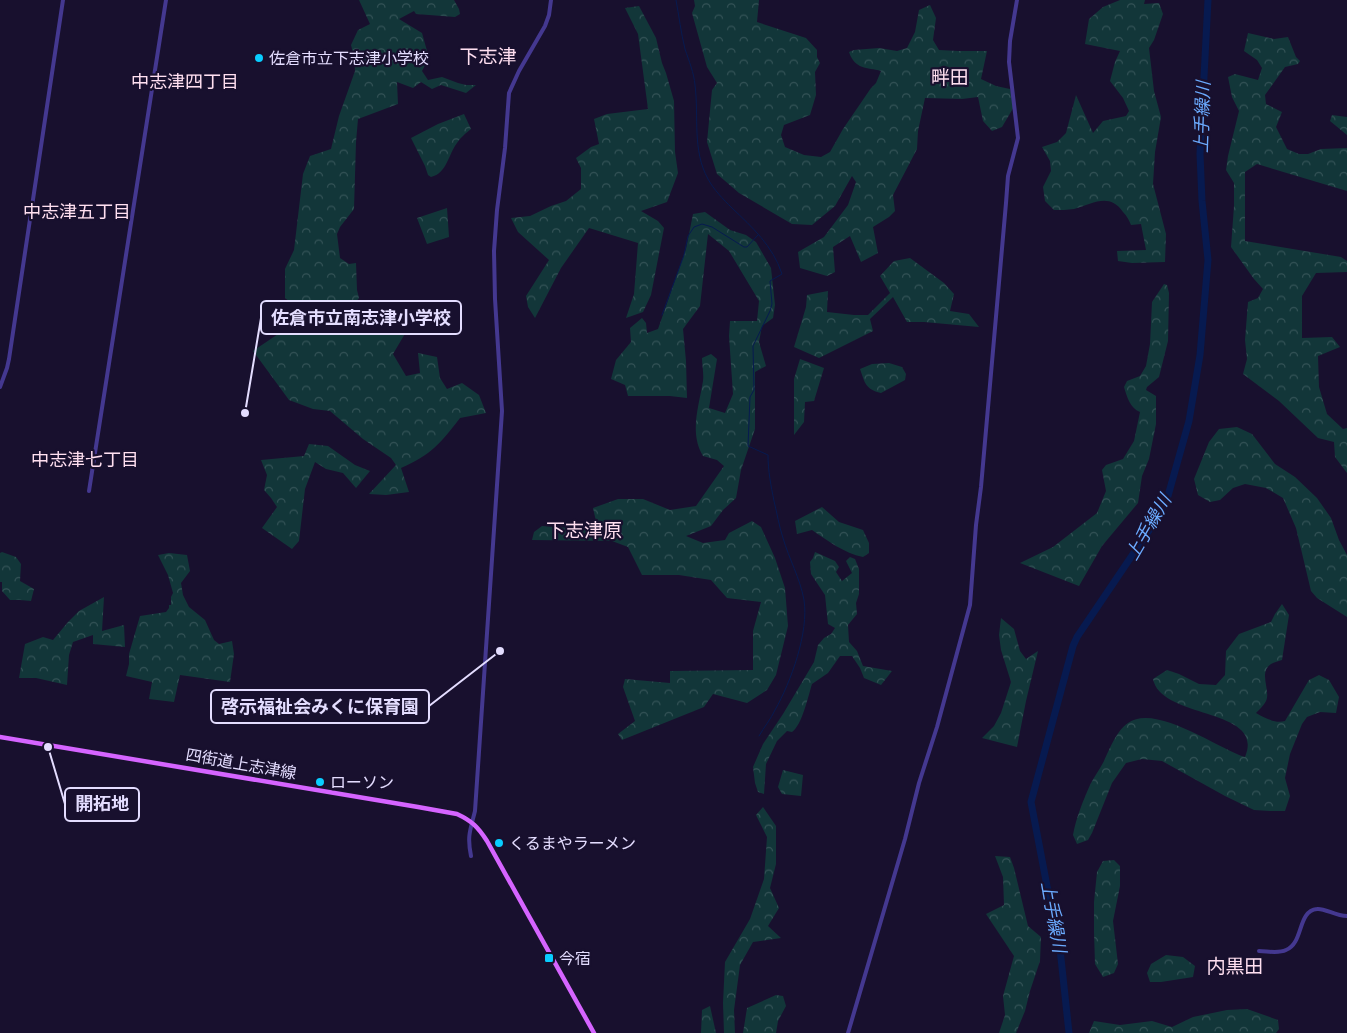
<svg xmlns="http://www.w3.org/2000/svg" width="1347" height="1033" font-family="'Space Grotesk','Noto Sans JP',sans-serif">
<style>
.forest{fill:url(#forest-crowns)}
.lines{fill:none;stroke-linecap:round;stroke-linejoin:round}
.stream{stroke:#071a50;stroke-width:1}
.river{stroke:#071a50;stroke-width:7}
.minor{stroke:#443890;stroke-width:4}
.major{stroke:#d564ff;stroke-width:4.5}
.poi-dot{fill:#09cdff;stroke:#18102e;stroke-width:2}
.labels{text-anchor:middle;dominant-baseline:central;stroke-width:4.5;stroke-linejoin:round;paint-order:stroke}
.poi-label{font-size:16px;fill:#e4ddff;stroke:#18102e;text-anchor:start}
.street-label{font-size:16px;fill:#e4ddff;stroke:#18102e}
.neighbourhood-label{font-size:18px;fill:#ffdff0;stroke:#18102e}
.water-label{font-size:18px;font-style:italic;fill:#6babff;stroke:#18102e}
.quarter-label{font-size:19px;fill:#ffdff0;stroke:#18102e}
.leader{fill:none;stroke:#e4ddff;stroke-width:2}
.callout-dot{fill:#e4ddff;stroke:#18102e;stroke-width:2}
.callout{fill:#18102e;stroke:#e4ddff;stroke-width:2}
.callout-label{font-size:18px;text-anchor:middle;font-weight:bold;fill:#e4ddff}
</style>
<defs>
<pattern id="forest-crowns" width="20" height="18" patternUnits="userSpaceOnUse" patternTransform="scale(1.25)"><rect width="20" height="18" fill="#123639"/><path d="M2 6a3 3 0 1 1 6 0M12 15a3 3 0 1 1 6 0" fill="none" stroke="#345357"/></pattern>
</defs>
<rect width="100%" height="100%" fill="#18102e"/>
<path class="forest" d="M 359,0 L 454,0 L 459,9 L 460,14 L 455,17 L 416,14 L 414,11 L 399,19 L 422,33 L 429,58 L 422,71 L 428,80 L 442,77 L 458,83 L 466,85 L 476,85 L 466,93 L 441,85 L 432,89 L 421,82 L 413,88 L 397,82 L 398,104 L 358,119 L 356,142 L 354,209 L 340,227 L 337,234 L 340,258 L 349,264 L 356,263 L 357,290 L 359,298 L 347,314 L 350,322 L 387,328 L 407,321 L 406,332 L 393,354 L 406,376 L 420,373 L 418,353 L 437,357 L 440,378 L 447,389 L 462,383 L 479,395 L 486,413 L 460,418 C 440,444 432,454 401,468 L 409,492 L 386,495 L 369,494 L 396,465 L 391,458 L 363,439 L 330,411 L 313,409 L 289,400 L 253,351 L 296,322 L 317,321 L 302,315 L 302,312 L 285,298 L 285,269 L 294,250 L 303,174 L 310,156 L 331,149 L 339,116 L 355,71 L 354,57 L 351,45 L 358,30 L 370,24 Z
M 694,0 L 759,0 L 757,22 L 806,38 L 817,50 L 817,57 L 820,63 L 815,72 L 816,95 L 810,115 L 784,125 L 781,135 L 785,147 L 804,155 L 821,157 L 830,152 L 843,129 L 871,88 L 876,83 L 881,71 C 867,67 855,70 849,52 L 854,50 L 879,48 L 897,51 L 907,48 L 915,32 L 919,10 L 930,5 L 936,18 L 933,40 L 939,50 L 958,51 L 987,51 L 981,79 L 996,86 L 1010,89 L 1015,105 L 1002,127 L 992,131 L 983,121 L 978,97 L 962,99 L 925,98 L 918,131 L 917,149 L 893,195 L 895,211 L 889,217 L 873,227 L 878,253 L 861,262 L 850,236 L 833,247 L 835,272 L 827,276 L 800,268 L 798,252 L 824,237 L 848,205 L 856,182 L 852,176 L 835,206 L 812,225 L 792,224 L 739,193 L 717,174 L 707,142 L 712,90 L 717,83 L 707,67 L 692,13 L 695,6 Z
M 1120,0 L 1145,0 L 1144,4 L 1159,3 L 1163,14 L 1154,40 L 1149,48 L 1154,91 L 1161,117 L 1155,152 L 1153,184 L 1166,234 L 1165,262 L 1132,263 L 1118,261 L 1117,251 L 1146,250 L 1141,224 L 1131,225 C 1129,220 1127,216 1123,212 C 1109,192 1093,204 1074,209 C 1067,210 1061,210 1054,210 L 1045,201 L 1043,187 L 1051,171 L 1050,161 L 1042,147 L 1057,142 L 1066,133 L 1076,95 L 1093,133 L 1103,121 L 1126,116 L 1129,111 L 1123,98 L 1110,81 L 1115,62 L 1120,51 L 1085,44 L 1089,19 L 1103,7 Z
M 639,6 L 656,38 L 662,63 L 666,73 L 674,101 L 675,152 L 678,173 L 667,202 L 641,211 L 658,221 L 664,228 L 651,295 L 643,312 L 626,318 L 634,294 L 638,243 L 589,228 L 561,268 L 535,318 L 528,307 L 526,296 L 549,260 L 518,232 L 511,218 L 530,216 L 551,206 L 566,201 L 581,189 L 581,168 L 576,158 L 591,147 L 599,144 L 594,119 L 607,114 L 648,109 L 638,34 L 625,8 Z
M 1248,33 L 1274,39 L 1288,37 L 1296,57 L 1300,61 L 1298,64 L 1285,67 L 1265,95 L 1266,104 L 1282,112 L 1276,127 L 1287,149 L 1299,154 L 1308,154 L 1321,149 L 1347,148 L 1347,191 L 1257,164 L 1245,172 L 1245,241 L 1341,257 L 1347,261 L 1347,272 L 1316,273 L 1302,296 L 1302,338 L 1332,337 L 1340,347 L 1318,356 L 1319,387 L 1327,414 L 1343,429 L 1347,428 L 1347,473 L 1335,457 L 1334,442 L 1318,438 L 1279,401 L 1243,374 L 1247,359 L 1245,340 L 1248,302 L 1258,298 L 1263,289 L 1254,279 L 1231,247 L 1234,206 L 1234,183 L 1226,170 L 1228,156 L 1239,111 L 1232,97 L 1228,77 L 1235,74 L 1258,80 L 1262,68 L 1257,60 L 1244,51 Z
M 464,114 L 471,129 C 466,133 460,138 457,143 C 448,155 447,173 431,177 L 428,175 L 425,166 L 411,138 L 438,124 Z
M 1332,115 L 1347,117 L 1347,135 L 1330,121 Z
M 447,208 L 449,237 L 427,244 L 417,218 Z
M 705,212 L 730,230 L 746,235 L 756,242 L 771,268 L 775,305 L 773,318 L 762,326 L 759,342 L 766,366 L 755,372 L 755,429 L 741,470 L 736,498 L 723,510 L 711,526 L 686,536 L 703,543 L 725,540 L 729,533 L 752,521 L 761,527 L 775,558 L 785,588 L 788,626 L 776,675 L 767,690 L 747,703 L 713,694 L 704,707 L 622,740 L 618,734 L 635,721 L 623,687 L 625,679 L 670,683 L 670,671 L 753,670 L 753,631 L 761,602 L 727,598 L 711,580 L 679,575 L 642,575 L 628,547 L 612,541 L 532,540 L 534,532 L 542,526 L 598,530 L 593,508 L 618,499 L 643,499 L 670,510 L 696,506 L 724,466 L 717,460 L 703,456 C 689,433 699,406 703,381 C 704,374 702,365 702,358 L 711,354 L 717,359 L 709,408 L 725,413 L 733,394 L 729,336 L 730,321 L 757,321 L 759,301 L 729,251 L 708,234 L 700,306 L 683,329 L 686,361 L 687,398 L 670,396 L 628,396 L 625,385 L 611,379 L 616,360 L 631,342 L 630,328 L 642,318 L 646,323 L 647,333 L 658,329 L 686,249 L 693,214 Z
M 910,258 L 944,283 L 954,294 L 950,311 L 969,314 L 979,327 L 924,322 L 907,322 L 893,297 L 870,319 L 873,331 L 819,358 L 794,347 L 806,307 L 807,295 L 828,291 L 827,312 L 854,315 L 868,315 L 890,293 L 880,276 L 894,261 Z
M 1164,284 L 1167,285 L 1169,293 L 1168,341 L 1159,377 L 1147,387 L 1146,390 L 1156,396 L 1156,424 L 1149,459 L 1142,476 L 1138,503 L 1102,546 L 1079,586 L 1020,563 L 1053,547 L 1097,513 L 1106,491 L 1102,470 L 1106,465 L 1123,459 L 1134,441 L 1140,412 C 1130,408 1127,397 1124,387 L 1127,381 L 1140,376 L 1146,366 L 1150,344 L 1152,302 Z
M 800,359 L 824,368 L 814,401 L 805,402 L 804,422 L 794,435 L 794,379 Z
M 889,363 L 902,367 L 906,374 L 905,380 L 881,393 C 865,389 865,383 860,369 L 872,364 Z
M 1237,427 L 1252,434 L 1275,464 L 1295,477 L 1317,498 L 1331,518 L 1339,540 L 1347,555 L 1347,617 L 1317,598 L 1311,591 L 1296,528 L 1283,498 L 1266,488 L 1245,484 L 1233,488 L 1220,500 L 1210,502 L 1198,495 L 1194,479 L 1209,442 L 1219,429 Z
M 309,444 L 328,446 L 355,465 L 370,471 L 356,488 L 343,473 L 326,469 L 315,462 L 305,489 L 299,541 L 292,549 L 262,528 L 277,507 L 271,498 L 264,490 L 267,475 L 261,460 L 304,456 Z
M 822,507 L 839,522 L 863,530 L 869,543 L 869,553 L 863,557 C 844,553 828,541 812,530 L 797,534 L 795,521 Z
M 2,552 L 16,557 L 21,564 L 20,581 L 34,589 L 31,601 L 20,600 L 10,600 L 2,591 L 2,582 L 0,582 L 0,553 Z
M 815,552 L 835,561 L 839,567 L 836,572 L 842,581 L 852,573 L 846,561 L 850,557 L 855,559 L 859,569 L 859,594 L 856,603 L 857,614 L 848,625 L 849,642 L 857,651 L 863,666 L 892,671 L 881,685 L 864,678 L 860,668 L 852,656 L 840,656 L 828,673 L 812,684 C 808,697 802,725 792,732 L 787,731 L 777,741 L 766,764 L 764,794 L 758,792 L 755,783 L 753,767 L 763,744 L 783,714 L 814,662 L 818,645 L 824,638 L 831,634 L 835,628 L 828,624 L 825,595 L 811,574 L 810,562 L 813,558 Z
M 169,553 L 187,555 L 190,571 L 181,583 L 183,595 L 189,607 L 205,620 L 214,640 L 219,644 L 232,641 L 234,654 L 230,682 L 180,675 L 174,702 L 149,699 L 152,682 L 126,676 L 129,664 L 129,654 L 140,616 L 166,612 L 169,608 L 169,605 L 171,605 L 171,597 L 173,593 L 168,575 L 158,555 Z
M 104,597 L 102,631 L 124,625 L 125,647 L 93,644 L 93,635 L 73,642 L 69,655 L 67,685 L 36,678 L 19,678 L 25,644 L 43,637 L 53,640 L 68,622 L 79,611 Z
M 1282,604 L 1289,615 L 1282,660 C 1279,661 1274,662 1271,664 C 1258,673 1271,690 1266,701 C 1264,705 1259,710 1256,713 C 1265,718 1275,724 1285,721 L 1306,685 L 1309,680 L 1319,675 L 1329,680 L 1339,697 L 1336,713 L 1320,712 L 1307,717 L 1302,724 L 1290,754 L 1285,778 L 1290,796 L 1285,811 L 1270,811 L 1254,810 L 1225,796 L 1162,761 L 1142,759 L 1126,763 L 1112,783 L 1092,833 L 1088,840 L 1077,844 L 1073,835 C 1076,818 1083,801 1090,785 C 1094,777 1100,769 1104,761 C 1109,750 1117,730 1128,723 C 1155,703 1217,748 1245,757 C 1266,707 1161,720 1153,679 L 1167,670 L 1179,674 L 1199,684 L 1216,685 L 1225,675 L 1226,651 L 1239,634 L 1271,622 L 1275,614 Z
M 1001,618 L 1014,629 L 1020,651 L 1026,659 L 1038,651 L 1026,701 L 1017,747 L 982,738 L 994,726 L 1001,713 L 1011,682 L 1001,650 L 999,635 Z
M 783,770 L 803,775 L 801,796 L 782,794 L 778,787 Z
M 763,807 L 776,826 L 776,864 L 770,888 L 779,908 L 768,926 L 781,938 L 753,942 L 740,965 L 734,1010 L 735,1033 L 724,1033 L 723,1003 L 725,962 L 750,919 L 764,879 L 767,837 L 756,815 Z
M 995,856 L 1010,857 L 1014,868 L 1028,926 L 1041,937 L 1040,961 L 1030,991 L 1025,1011 L 1016,1033 L 999,1033 L 1005,1015 L 1003,996 L 1014,956 L 986,914 L 1004,905 L 1003,877 Z
M 1114,860 L 1120,866 L 1120,886 L 1113,921 L 1118,964 L 1114,973 L 1103,977 L 1095,964 L 1094,932 L 1094,902 L 1097,872 L 1103,861 Z
M 1166,955 L 1183,957 L 1195,966 L 1193,977 L 1161,982 L 1150,982 L 1147,973 L 1151,964 Z
M 776,995 L 783,996 L 786,1006 L 778,1021 L 776,1033 L 743,1033 L 747,1008 Z
M 710,1006 L 716,1033 L 701,1033 L 702,1010 Z
M 1247,1009 L 1278,1020 L 1279,1029 L 1276,1033 L 1089,1033 L 1094,1021 L 1120,1025 L 1152,1021 L 1172,1027 L 1193,1017 L 1227,1010 Z"/>
<g class="lines">
<path class="stream" d="M 676,0 C 679,16 681,33 685,49 C 689,61 694,73 695,85 C 699,117 692,150 708,179 C 714,190 723,199 732,208 C 752,227 773,246 782,274 L 770,281 L 772,304 L 770,311 L 753,346 L 754,390 L 750,397 L 748,446 L 768,455 C 768,471 771,486 774,501 C 777,513 779,526 783,538 C 789,559 800,578 804,600 C 809,632 791,682 775,710 C 771,719 764,727 759,736
M 662,315 L 684,255 L 688,236 L 694,227 L 702,224 L 712,227 L 744,247 L 747,247 L 758,235"/>
<path class="river" d="M 1069,1033 L 1058,930 L 1047,886 L 1031,802 L 1073,646 L 1077,637 L 1154,523 L 1166,503 L 1189,421 L 1200,355 L 1208,260 L 1202,201 L 1200,154 L 1208,0"/>
<path class="minor" d="M 0,387 L 7,368 L 9,359 L 63,0
M 89,491 L 166,0
M 471,856 C 467,836 470,831 475,811 L 502,411 L 495,299 L 494,251 L 497,210 L 505,148 L 509,93 L 519,71 L 545,26 L 549,15 L 551,0
M 1259,951 C 1267,951 1278,954 1286,950 C 1304,943 1297,911 1317,909 C 1325,908 1335,916 1347,916
M 848,1033 L 905,839 L 919,783 L 937,727 L 970,605 L 976,525 L 981,487 L 1006,203 L 1008,176 L 1018,138 L 1009,62 L 1010,41 L 1017,0"/>
<path class="major" d="M 0,737 L 418,807 L 457,814 C 472,821 478,827 487,841 L 594,1033"/>
</g>
<g class="poi-dot">
<circle cx="259" cy="58" r="5"/>
<circle cx="320" cy="782" r="5"/>
<circle cx="499" cy="843" r="5"/>
<rect x="544" y="953" width="10" height="10" rx="2.5"/>
</g>
<g class="labels">
<g class="poi-label">
<text x="269" y="58">佐倉市立下志津小学校</text>
<text x="330" y="782">ローソン</text>
<text x="509" y="843">くるまやラーメン</text>
<text x="559" y="958">今宿</text>
</g>
<g class="street-label">
<text transform="translate(241 764) rotate(10)">四街道上志津線</text>
</g>
<g class="neighbourhood-label">
<text x="185" y="81">中志津四丁目</text>
<text x="77" y="211">中志津五丁目</text>
<text x="85" y="459">中志津七丁目</text>
</g>
<g class="water-label">
<text transform="translate(1202 117) rotate(-88)">上手繰川</text>
<text transform="translate(1148 527) rotate(-60)">上手繰川</text>
<text transform="translate(1054 917) rotate(80)">上手繰川</text>
</g>
<g class="quarter-label">
<text x="488" y="56">下志津</text>
<text x="950" y="77">畔田</text>
<text x="584" y="530">下志津原</text>
<text x="1235" y="966">内黒田</text>
</g>
</g>
<path class="leader" d="M245 413L261 318M500 651L429 706M48 747L65 804"/>
<g class="callout-dot">
<circle cx="245" cy="413" r="5"/>
<circle cx="500" cy="651" r="5"/>
<circle cx="48" cy="747" r="5"/>
</g>
<g class="callout">
<rect x="261" y="301" width="200" height="33" rx="5"/>
<rect x="211" y="690" width="218" height="33" rx="5"/>
<rect x="65" y="788" width="74" height="33" rx="5"/>
</g>
<g class="callout-label">
<text x="361" y="324">佐倉市立南志津小学校</text>
<text x="320" y="713">啓示福祉会みくに保育園</text>
<text x="102" y="810">開拓地</text>
</g>
</svg>
